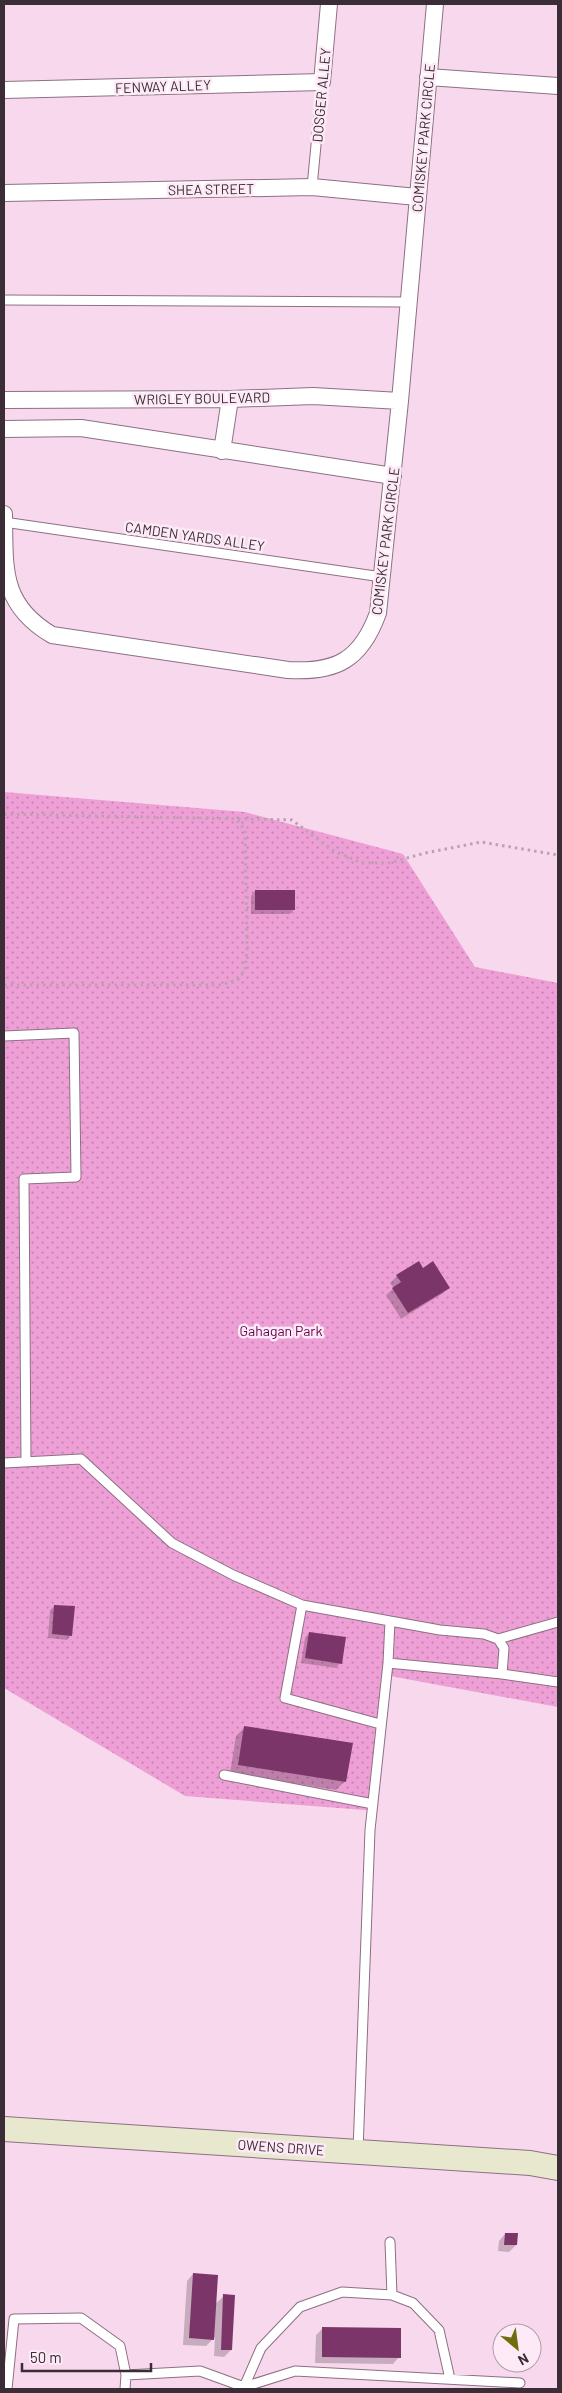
<svg xmlns="http://www.w3.org/2000/svg" width="562" height="2393" font-family="Barlow,sans-serif">
<style>
.park{fill:url(#park-dots)}
.shadow{fill:#0003}
.building{fill:#7c3569}
.lines{fill:none;stroke-linecap:round;stroke-linejoin:round}
.lane-casing{stroke:#8c7083;stroke-width:11}
.street-casing{stroke:#8c7083;stroke-width:18}
.secondary-casing{stroke:#8c7083;stroke-width:26}
.path{stroke:#bba1b2;stroke-width:3;stroke-dasharray:2.5 4;stroke-linecap:butt}
.lane{stroke:#fff;stroke-width:9}
.street{stroke:#fff;stroke-width:16}
.secondary{stroke:#e8e8cf;stroke-width:24}
.labels{text-anchor:middle;dominant-baseline:central;stroke-width:5;stroke-linejoin:round;paint-order:stroke}
.street-label{font-size:14px;fill:#3a2d36;stroke:#fdeaf6}
.park-label{font-size:14px;fill:#62004f;stroke:#fdeaf6}
</style>
<defs>
<pattern id="park-dots" width="8" height="8" patternUnits="userSpaceOnUse" patternTransform="scale(1.25)"><rect width="8" height="8" fill="#eea0d6"/><path d="M2 2h.1M6 6h.1" fill="none" stroke="#c283ae" stroke-width="1.8" stroke-linecap="round"/></pattern>
</defs>
<rect width="100%" height="100%" fill="#f8d8ed"/>
<path class="park" d="M 4,792 L 245,812 L 403,854 L 475,967 L 558,983 L 558,1707 L 390,1676 L 377,1811 L 185,1796 L 4,1688 Z"/>
<path class="shadow" d="M 255,891 L 294,909 L 290,914 L 251,914 L 251,896 Z
M 423,1269 L 448,1287 L 442,1294 L 401,1319 L 386,1295 L 394,1288 L 390,1283 L 397,1276 Z
M 55,1606 L 71,1635 L 67,1640 L 48,1638 L 50,1610 Z
M 309,1633 L 340,1663 L 336,1668 L 301,1663 L 305,1638 Z
M 245,1727 L 345,1781 L 336,1790 L 230,1773 L 236,1736 Z
M 505,2234 L 516,2245 L 509,2252 L 498,2251 L 499,2241 Z
M 193,2274 L 215,2304 L 224,2296 L 231,2350 L 224,2357 L 214,2356 L 215,2337 L 206,2346 L 183,2345 L 187,2281 Z
M 323,2328 L 399,2357 L 393,2364 L 315,2363 L 316,2335 Z"/>
<path class="building" d="M 255,890 L 295,890 L 295,910 L 255,910 Z
M 419,1261 L 423,1268 L 433,1261 L 450,1288 L 408,1313 L 392,1288 L 401,1282 L 396,1275 Z
M 54,1605 L 75,1606 L 72,1636 L 52,1634 Z
M 309,1632 L 346,1637 L 342,1664 L 305,1658 Z
M 244,1726 L 353,1743 L 346,1782 L 238,1765 Z
M 505,2233 L 518,2233 L 517,2245 L 504,2245 Z
M 193,2273 L 218,2275 L 214,2340 L 189,2338 Z
M 223,2294 L 235,2295 L 232,2350 L 221,2350 Z
M 322,2327 L 401,2328 L 401,2358 L 322,2357 Z"/>
<g class="lines">
<defs>
<path id="lane" d="M 312,187 L 322,82
M 4,300 L 408,302
M 4,522 L 382,577
M 4,1036 L 74,1033 L 76,1177 L 24,1179 L 26,1462
M 4,1463 L 81,1459 L 172,1543 L 233,1575 L 302,1605 L 390,1621 L 388,1663 L 502,1674 L 558,1682
M 302,1605 L 285,1698 L 380,1724
M 390,1621 L 440,1630 L 484,1634 L 498,1639 L 504,1648 L 502,1674
M 498,1639 L 558,1622
M 224,1775 L 373,1804
M 358,2151 L 370,1830 L 388,1663
M 390,2242 L 392,2295 L 413,2303 L 439,2330 L 450,2379
M 7,2389 L 14,2319 L 81,2318 L 120,2346 L 126,2375 L 200,2371 L 244,2387 L 261,2348 L 300,2307 L 342,2292 L 392,2295
M 125,2389 L 126,2375
M 243,2389 L 244,2387 L 295,2371 L 520,2383"/>
<path id="street" d="M 428,77 L 558,86
M 4,90 L 322,82 L 329,4
M 4,193 L 312,187 L 417,197
M 4,400 L 230,399 L 313,396 L 400,401
M 4,429 L 81,428 L 393,476
M 222,451 L 230,399
M 4,514 C 5,568 0,604 52,635 L 288,670 C 336,673 361,660 378,613 L 400,401 L 435,4"/>
<path id="secondary" d="M 4,2129 L 530,2163 L 558,2168"/>
</defs>
<use href="#lane" class="lane-casing"/>
<use href="#street" class="street-casing"/>
<use href="#secondary" class="secondary-casing"/>
<path class="path" d="M 4,814 L 292,820 L 334,851 L 362,863 L 389,863 L 425,853 L 481,842 L 558,855
M 4,985 L 221,985 L 239,979 L 245,969 L 247,949 L 245,830 L 236,819"/>
<use href="#lane" class="lane"/>
<use href="#street" class="street"/>
<use href="#secondary" class="secondary"/>
</g>
<g class="labels">
<g class="street-label">
<text transform="translate(163 86) rotate(-2)">FENWAY ALLEY</text>
<text transform="translate(321 95) rotate(-85)">DOSGER ALLEY</text>
<text transform="translate(423 138) rotate(-85)">COMISKEY PARK CIRCLE</text>
<text transform="translate(211 189) rotate(-1)">SHEA STREET</text>
<text transform="translate(202 398) rotate(-1)">WRIGLEY BOULEVARD</text>
<text transform="translate(195 536) rotate(8)">CAMDEN YARDS ALLEY</text>
<text transform="translate(385 541) rotate(-83)">COMISKEY PARK CIRCLE</text>
<text transform="translate(281 2147) rotate(4)">OWENS DRIVE</text>
</g>
<g class="park-label">
<text x="281" y="1330">Gahagan Park</text>
</g>
</g>
<rect width="562" height="2393" fill="none" stroke="#3a2d36" stroke-width="10"/>
<g transform="translate(517 2348) rotate(151)"><circle r="24" fill="#fdeaf6" stroke="#af9ea9"/>
<path d="M0-4L9 19L0 12L-9 19Z" fill="#6f6e0e"/>
<text y="-8" font-size="14" font-weight="bold" text-anchor="middle" fill="#3a2d36">N</text>
</g>
<path d="M22 2363v8h129v-8" fill="none" stroke="#3a2d36" stroke-width="2.5"/>
<text x="30" y="2363" font-size="15" fill="#3a2d36" stroke="#fdeaf6" stroke-width="4" paint-order="stroke">50 m</text>
</svg>
